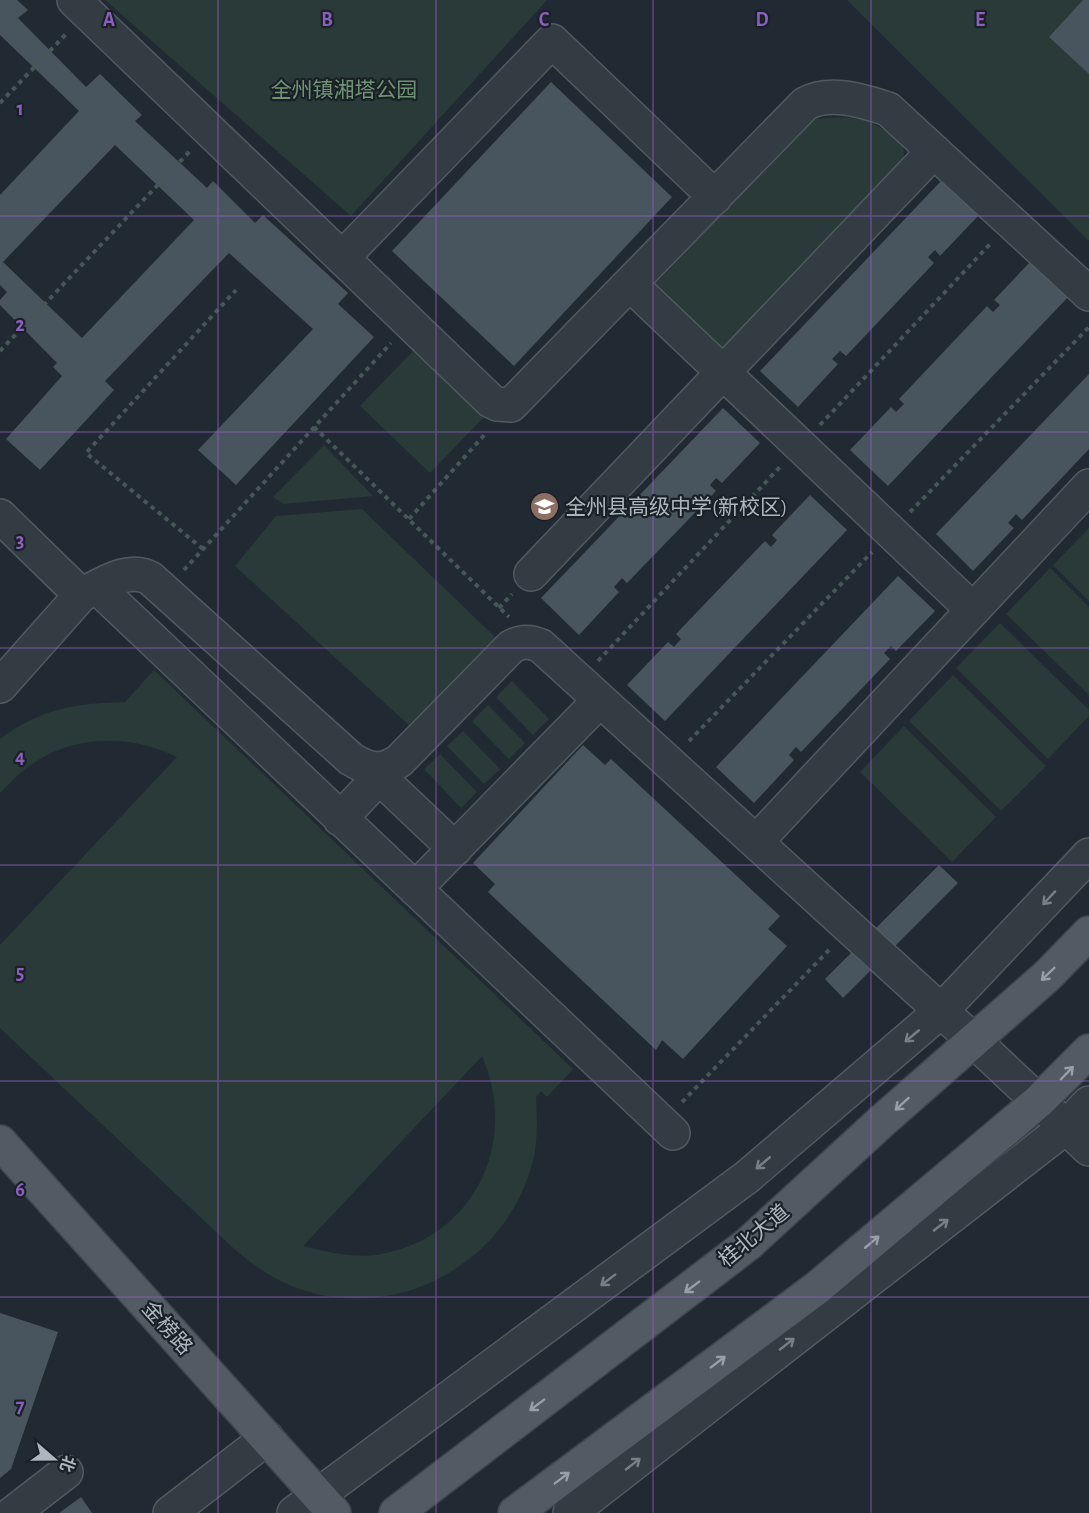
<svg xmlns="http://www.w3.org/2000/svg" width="1089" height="1513" font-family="'Alegreya Sans','Noto Sans SC',sans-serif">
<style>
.green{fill:#293a38;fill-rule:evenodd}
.building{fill:#49555e;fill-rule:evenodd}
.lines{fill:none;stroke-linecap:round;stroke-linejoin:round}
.minor-casing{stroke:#515a61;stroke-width:36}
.major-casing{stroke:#3d454d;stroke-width:36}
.path{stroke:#465757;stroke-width:4;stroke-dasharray:4.5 4.5;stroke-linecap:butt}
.minor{stroke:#343c43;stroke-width:33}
.major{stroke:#525b63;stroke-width:33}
.oneway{stroke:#778088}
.oneway2{stroke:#97a0a9}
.grid{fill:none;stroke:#8d5dbf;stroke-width:1.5;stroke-opacity:0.55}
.labels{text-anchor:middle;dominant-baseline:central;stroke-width:4.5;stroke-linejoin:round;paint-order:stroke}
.park-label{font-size:21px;fill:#709374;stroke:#192127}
.poi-label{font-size:21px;fill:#aeb7c0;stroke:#192127;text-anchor:start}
.street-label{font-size:21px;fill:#aeb7c0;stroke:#192127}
.grid-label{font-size:20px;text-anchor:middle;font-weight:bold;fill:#8d5dbf;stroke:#192127;stroke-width:4.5;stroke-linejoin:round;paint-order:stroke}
</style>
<rect width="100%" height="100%" fill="#212a32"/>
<path class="green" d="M 105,0 L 547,0 L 351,216 Z
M 847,0 L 1089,0 L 1089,241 Z
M 844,117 L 869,121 L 903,141 L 904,155 L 899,169 L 724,353 L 653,292 L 656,283 L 813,119 Z
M 415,349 L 485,416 L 430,473 L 360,406 Z
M 324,445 L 373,496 L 283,504 L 273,497 Z
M 362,509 L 496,638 L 412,728 L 235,566 L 276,516 Z
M 1089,528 L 1089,601 L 1053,565 Z
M 1050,568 L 1089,607 L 1089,695 L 1006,614 Z
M 1000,623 L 1089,710 L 1089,716 L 1048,759 L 956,668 Z
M 154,670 L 573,1069 L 547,1097 L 541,1091 L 536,1097 C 537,1116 538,1136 534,1156 C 516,1240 437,1302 351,1298 C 336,1298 321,1296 306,1291 C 277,1282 255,1267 232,1247 L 0,1028 L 0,945 L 177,757 C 133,735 77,734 35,762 C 21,771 11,782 0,793 L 0,739 C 40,709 76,703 125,702 ZM 482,1056 C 520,1144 473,1240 376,1255 C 352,1258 327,1252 303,1246 Z
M 953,675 L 1046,766 L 1001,811 L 909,721 Z
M 512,681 L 549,719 L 533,735 L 496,697 Z
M 488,705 L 525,743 L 509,759 L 472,721 Z
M 904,726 L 996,817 L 952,862 L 860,772 Z
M 463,731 L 500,769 L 484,784 L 447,746 Z
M 440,754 L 477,792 L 461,808 L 424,769 Z"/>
<path class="building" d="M 0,0 L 17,0 L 28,10 L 18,18 L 86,87 L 100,74 L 142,115 L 135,121 L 207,188 L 213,181 L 255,223 L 263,215 L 348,293 L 338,304 L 374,337 L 236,485 L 198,450 L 313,329 L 229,253 L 105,381 L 114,390 L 40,470 L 6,439 L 62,376 L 53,367 L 57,363 L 0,305 L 0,300 L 7,292 L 0,285 L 0,195 L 79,111 L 0,35 ZM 115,145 L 194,220 L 82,338 L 3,262 Z
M 1083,0 L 1089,0 L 1089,74 L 1049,37 Z
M 551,82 L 672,197 L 514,366 L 392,251 Z
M 942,180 L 979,215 L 940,256 L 935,250 L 928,257 L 934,263 L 846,356 L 840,351 L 832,359 L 838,364 L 798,407 L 760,371 Z
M 1033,259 L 1070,295 L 888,486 L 850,450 L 891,407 L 896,412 L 904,404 L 899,399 L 987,306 L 993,312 L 1000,305 L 994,300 Z
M 1089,374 L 1089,449 L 1022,520 L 1016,514 L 1008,523 L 1014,528 L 973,571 L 936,534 Z
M 723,408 L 760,443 L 722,483 L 716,478 L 710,485 L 716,491 L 627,583 L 622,578 L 614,587 L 619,592 L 579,635 L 541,598 Z
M 810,495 L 847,530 L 665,721 L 627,685 L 668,642 L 674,647 L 681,639 L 676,634 L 765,541 L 771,547 L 777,540 L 772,535 Z
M 898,576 L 935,611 L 896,651 L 891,646 L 884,653 L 890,659 L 801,752 L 796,747 L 789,755 L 794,760 L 754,803 L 716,767 Z
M 583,745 L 605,765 L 611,759 L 780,916 L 768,929 L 787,946 L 683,1059 L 662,1040 L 656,1050 L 488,892 L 495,884 L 473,863 Z
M 939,865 L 958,883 L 843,998 L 825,979 Z
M 0,1313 L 58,1332 L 11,1469 L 0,1478 Z
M 81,1497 L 92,1513 L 59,1513 Z"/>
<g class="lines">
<defs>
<path id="minor" d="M 74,0 L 491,401 L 497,404 L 511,405 L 805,104 C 830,90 862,101 888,109 L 1089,294
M 342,258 L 552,41 L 715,197
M 630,284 L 973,610
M 0,516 L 81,595 L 0,686
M 531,574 L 934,151
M 97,587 L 673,1133
M 81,595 C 102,585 128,566 150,578 L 351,759 C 369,770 381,773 399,761 L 511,647 C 521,641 530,641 541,646 L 973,1040 L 1089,1149
M 379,777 L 455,849
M 340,819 L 388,768
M 756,842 L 1089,486
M 415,889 L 600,700
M 13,1513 L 66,1472
M 170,1513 L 267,1438
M 294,1513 L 747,1177 L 941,1011 L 1089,855
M 570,1513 L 1066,1127 L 1089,1103"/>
<path id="major" d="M 0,1142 L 334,1513
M 396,1513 L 748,1244 L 882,1121 L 1047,976 L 1089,933
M 515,1513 L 817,1288 L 1039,1101 L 1089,1051"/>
</defs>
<use href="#minor" class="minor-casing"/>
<use href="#major" class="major-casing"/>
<path class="path" d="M 0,103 L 68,32
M 0,351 L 190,151
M 820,425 L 992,242
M 314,427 L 509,617
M 910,512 L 1089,327
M 409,519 L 487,432
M 203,549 L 86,453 L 236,290
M 184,570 L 391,343
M 499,608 L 512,594
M 598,661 L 780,467
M 689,741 L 872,552
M 682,1102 L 831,948"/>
<use href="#minor" class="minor"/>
<use href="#major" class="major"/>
</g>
<defs><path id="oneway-shaft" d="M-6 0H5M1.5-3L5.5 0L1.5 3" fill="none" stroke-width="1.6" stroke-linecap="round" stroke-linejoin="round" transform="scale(1.5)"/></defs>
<g class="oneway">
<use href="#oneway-shaft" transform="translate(1049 898) rotate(133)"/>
<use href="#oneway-shaft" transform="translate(912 1036) rotate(140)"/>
<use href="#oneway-shaft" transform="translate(763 1163) rotate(140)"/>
<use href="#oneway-shaft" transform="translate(941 1225) rotate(-38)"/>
<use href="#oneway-shaft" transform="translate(608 1280) rotate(143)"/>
<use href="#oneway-shaft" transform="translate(787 1344) rotate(-38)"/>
<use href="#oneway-shaft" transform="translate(633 1464) rotate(-38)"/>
</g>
<g class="oneway2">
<use href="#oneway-shaft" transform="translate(1048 974) rotate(136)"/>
<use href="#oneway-shaft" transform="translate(1067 1073) rotate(-46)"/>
<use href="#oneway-shaft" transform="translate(902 1104) rotate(138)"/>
<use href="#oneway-shaft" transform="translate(872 1242) rotate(-40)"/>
<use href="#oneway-shaft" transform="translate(692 1287) rotate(143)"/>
<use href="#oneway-shaft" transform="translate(718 1362) rotate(-37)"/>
<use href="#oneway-shaft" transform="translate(537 1405) rotate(143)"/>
<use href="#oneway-shaft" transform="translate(562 1478) rotate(-37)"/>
</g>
<path class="grid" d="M 218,0 L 218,1513M 436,0 L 436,1513M 653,0 L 653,1513M 871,0 L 871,1513M 0,216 L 1089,216M 0,432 L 1089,432M 0,648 L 1089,648M 0,865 L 1089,865M 0,1081 L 1089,1081M 0,1297 L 1089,1297"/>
<defs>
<symbol id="school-disc" viewBox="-11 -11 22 22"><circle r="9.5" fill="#8d6e63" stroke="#192127"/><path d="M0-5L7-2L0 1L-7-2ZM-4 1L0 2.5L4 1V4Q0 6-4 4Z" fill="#fff"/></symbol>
</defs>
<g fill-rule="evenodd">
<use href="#school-disc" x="528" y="490" width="33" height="33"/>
</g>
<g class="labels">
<g class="park-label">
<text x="344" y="90">全州镇湘塔公园</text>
</g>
<g class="poi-label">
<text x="565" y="507">全州县高级中学(新校区)</text>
</g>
<g class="street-label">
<text transform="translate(754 1236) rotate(-40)">桂北大道</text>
<text transform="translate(167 1328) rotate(48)">金榜路</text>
</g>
</g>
<g class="grid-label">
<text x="109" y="26">A</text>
<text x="327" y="26">B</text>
<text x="544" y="26">C</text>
<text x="762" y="26">D</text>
<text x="980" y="26">E</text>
<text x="20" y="115">1</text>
<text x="20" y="331">2</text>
<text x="20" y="547">3</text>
<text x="20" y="763">4</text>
<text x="20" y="979">5</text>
<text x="20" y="1196">6</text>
<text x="20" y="1412">7</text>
</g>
<g transform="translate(54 1459) rotate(110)" stroke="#192127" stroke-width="4.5" paint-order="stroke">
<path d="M0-4.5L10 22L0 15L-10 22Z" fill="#aeb7c0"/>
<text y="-9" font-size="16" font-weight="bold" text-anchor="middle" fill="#aeb7c0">北</text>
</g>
</svg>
